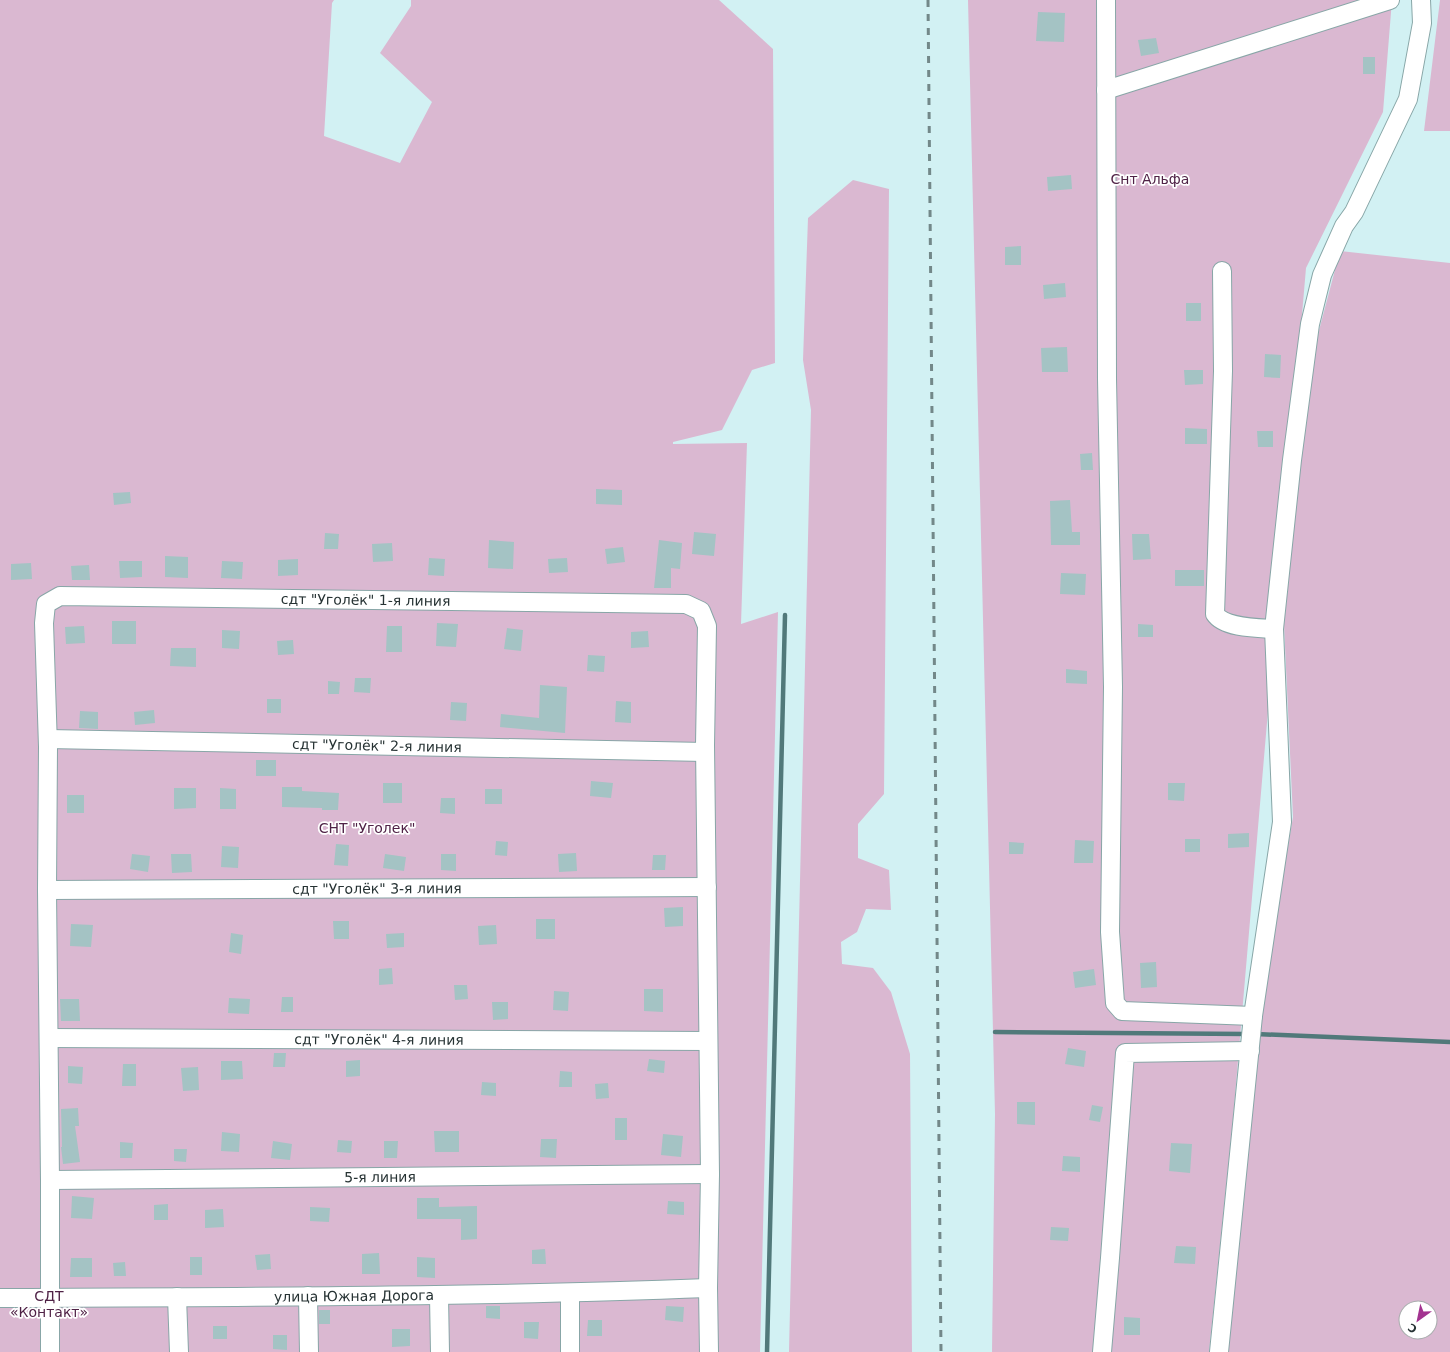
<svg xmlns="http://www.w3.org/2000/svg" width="1450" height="1352" font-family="'DejaVu Sans',sans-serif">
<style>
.green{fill:#dab8d1;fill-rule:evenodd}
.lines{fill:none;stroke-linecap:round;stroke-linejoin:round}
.stream{stroke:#51797a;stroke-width:4.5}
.building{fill:#a4c3c4}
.minor-casing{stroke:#88a6a7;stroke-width:20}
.minor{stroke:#fff;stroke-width:18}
.rail{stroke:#738889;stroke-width:3;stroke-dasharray:7 7;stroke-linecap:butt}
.labels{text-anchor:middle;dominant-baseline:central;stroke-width:3.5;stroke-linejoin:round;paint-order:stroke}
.park-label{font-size:14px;fill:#4f2246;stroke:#fff}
.street-label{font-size:14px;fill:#263233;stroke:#fff}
</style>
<rect width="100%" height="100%" fill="#d2f1f3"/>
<path class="green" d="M 0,0 L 334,0 L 332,3 L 324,136 L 400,163 L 432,102 L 380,53 L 411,6 L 411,0 L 719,0 L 773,49 L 775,363 L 752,370 L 722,430 L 673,442 L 673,444 L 747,443 L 741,624 L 778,612 L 760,1352 L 0,1352 Z
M 968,0 L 1392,0 L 1383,112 L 1306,268 L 1233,1119 L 1209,1352 L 992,1352 L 995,1114 Z
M 1440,0 L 1450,0 L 1450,131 L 1424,131 Z
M 853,180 L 889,189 L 884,794 L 858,824 L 858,858 L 889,870 L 891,910 L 866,909 L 857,932 L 841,942 L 842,964 L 873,968 L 891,992 L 910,1054 L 912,1352 L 789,1352 L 811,410 L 803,360 L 808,218 Z
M 1340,251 L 1450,263 L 1450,1352 L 1225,1352 L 1262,998 L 1293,817 L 1284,625 L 1301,455 L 1317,338 ZM 1406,1308 L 1430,1308 L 1430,1332 L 1406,1332 Z"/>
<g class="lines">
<path class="stream" d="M 995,1032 L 1246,1034
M 1256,1034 L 1450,1042
M 767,1352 L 785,615"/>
</g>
<path class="building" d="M 1038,12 L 1065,13 L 1064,42 L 1036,41 Z
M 1156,38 L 1159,53 L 1141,56 L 1138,40 Z
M 1363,57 L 1375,57 L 1375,74 L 1363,74 Z
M 1071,175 L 1072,189 L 1048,191 L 1047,177 Z
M 1021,246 L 1021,265 L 1005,265 L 1005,247 Z
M 1065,283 L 1066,297 L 1044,299 L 1043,285 Z
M 1186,303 L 1201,303 L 1201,321 L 1186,321 Z
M 1067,347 L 1068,372 L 1042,372 L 1041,348 Z
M 1265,354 L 1281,355 L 1280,378 L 1264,377 Z
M 1184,370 L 1203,370 L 1203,384 L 1185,385 Z
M 1185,428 L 1207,429 L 1207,444 L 1185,444 Z
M 1257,431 L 1273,431 L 1273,447 L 1258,447 Z
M 1092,453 L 1093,470 L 1081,470 L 1080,454 Z
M 596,489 L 622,490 L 622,505 L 596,504 Z
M 130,492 L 131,503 L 114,505 L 113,493 Z
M 1070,500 L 1072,532 L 1080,532 L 1080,545 L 1051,545 L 1050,501 Z
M 694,532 L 716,534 L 714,556 L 692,554 Z
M 325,533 L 339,534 L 338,549 L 324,549 Z
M 1132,534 L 1149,534 L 1151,559 L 1133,560 Z
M 489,540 L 514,542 L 513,569 L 488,568 Z
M 659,540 L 682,543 L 680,569 L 671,568 L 671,588 L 654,588 Z
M 392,543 L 393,561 L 373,562 L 372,544 Z
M 623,547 L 625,562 L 607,564 L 605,549 Z
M 165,556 L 188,557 L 188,578 L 165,577 Z
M 429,558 L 445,559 L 444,576 L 428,575 Z
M 567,558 L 568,572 L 549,573 L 548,559 Z
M 298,559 L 298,575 L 278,576 L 278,560 Z
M 119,561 L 142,561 L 142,577 L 120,578 Z
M 222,561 L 243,562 L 242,579 L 221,578 Z
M 31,563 L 32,579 L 11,580 L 11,564 Z
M 89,565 L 90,580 L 72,580 L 71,566 Z
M 1175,570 L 1204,570 L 1204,586 L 1175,586 Z
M 1061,573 L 1086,574 L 1085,595 L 1060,594 Z
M 112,621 L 136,621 L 136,644 L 112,644 Z
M 437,623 L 458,624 L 456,647 L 436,646 Z
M 1138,624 L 1153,625 L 1153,637 L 1138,637 Z
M 84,626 L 85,643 L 66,644 L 65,627 Z
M 387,626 L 402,626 L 402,652 L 386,652 Z
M 507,628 L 523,630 L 521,651 L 504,649 Z
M 222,630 L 240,631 L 239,649 L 222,648 Z
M 648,631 L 649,647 L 631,648 L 631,632 Z
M 293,640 L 294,654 L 278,655 L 277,641 Z
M 171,648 L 196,648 L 196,667 L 170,666 Z
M 588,655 L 605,656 L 604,672 L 587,671 Z
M 1066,669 L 1087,671 L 1087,684 L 1066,683 Z
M 355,678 L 371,678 L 370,693 L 354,692 Z
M 328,681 L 340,682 L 339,694 L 328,694 Z
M 540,685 L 567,687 L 565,733 L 500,727 L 501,714 L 539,718 Z
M 267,699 L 281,699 L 281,713 L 267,713 Z
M 616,701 L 631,702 L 631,723 L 615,722 Z
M 451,702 L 467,703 L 466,721 L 450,720 Z
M 154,710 L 155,723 L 135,725 L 134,712 Z
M 80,711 L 98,712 L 98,729 L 79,728 Z
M 256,760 L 276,760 L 276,776 L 256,776 Z
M 591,781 L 613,783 L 611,798 L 590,796 Z
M 383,783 L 402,783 L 402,803 L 383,803 Z
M 1168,783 L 1185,783 L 1184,801 L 1168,800 Z
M 282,787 L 302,787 L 302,791 L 339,793 L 338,810 L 322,810 L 322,808 L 282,807 Z
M 174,788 L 196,788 L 196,808 L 174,809 Z
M 220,788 L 236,789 L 236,809 L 220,809 Z
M 485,789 L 502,789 L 502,804 L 485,804 Z
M 67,795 L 84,795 L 84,813 L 67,813 Z
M 441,798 L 455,798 L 455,814 L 440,813 Z
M 1249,833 L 1249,847 L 1228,848 L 1228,834 Z
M 1185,839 L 1200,839 L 1200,852 L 1185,852 Z
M 1075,840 L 1094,841 L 1093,863 L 1074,863 Z
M 496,841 L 508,842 L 507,856 L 495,855 Z
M 1009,842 L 1024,843 L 1023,854 L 1009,854 Z
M 336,844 L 349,845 L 348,866 L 334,865 Z
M 222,846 L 239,847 L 238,868 L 221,867 Z
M 576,853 L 577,871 L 559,872 L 558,854 Z
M 132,854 L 150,856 L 148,872 L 130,869 Z
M 171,854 L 191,854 L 192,872 L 172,873 Z
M 385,854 L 406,857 L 404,871 L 383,868 Z
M 441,854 L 456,854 L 456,871 L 441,870 Z
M 653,855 L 666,855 L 665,870 L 652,870 Z
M 683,907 L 683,926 L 665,927 L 664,908 Z
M 536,919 L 555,919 L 555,939 L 536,939 Z
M 333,921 L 349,921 L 349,939 L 334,939 Z
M 71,924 L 93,925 L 91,947 L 70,946 Z
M 496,925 L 497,944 L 479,945 L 478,926 Z
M 231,933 L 243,935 L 241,954 L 229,952 Z
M 404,933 L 404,947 L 387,948 L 386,934 Z
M 1156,962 L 1157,987 L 1141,988 L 1140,963 Z
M 392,968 L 393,984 L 379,985 L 379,969 Z
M 1094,969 L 1096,985 L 1075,988 L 1073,972 Z
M 454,985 L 467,985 L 468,999 L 455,1000 Z
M 644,989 L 663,989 L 663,1012 L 644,1011 Z
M 554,991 L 569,992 L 568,1011 L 553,1010 Z
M 282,997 L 293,997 L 293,1012 L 281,1012 Z
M 229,998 L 250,999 L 249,1014 L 228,1013 Z
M 60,999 L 79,999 L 80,1021 L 61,1021 Z
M 492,1002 L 508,1002 L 508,1019 L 493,1020 Z
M 1068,1048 L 1086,1051 L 1084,1067 L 1065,1064 Z
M 274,1053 L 286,1053 L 285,1067 L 273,1067 Z
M 649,1059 L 665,1061 L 664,1073 L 647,1071 Z
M 360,1060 L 360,1076 L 346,1077 L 346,1061 Z
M 221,1061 L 242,1061 L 243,1079 L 221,1080 Z
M 123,1064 L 136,1064 L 136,1086 L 122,1086 Z
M 68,1066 L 83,1067 L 82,1084 L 68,1083 Z
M 198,1067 L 199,1090 L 183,1091 L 181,1068 Z
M 560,1071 L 572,1072 L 572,1087 L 559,1087 Z
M 482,1082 L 496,1083 L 496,1096 L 481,1095 Z
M 608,1083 L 609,1098 L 596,1099 L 595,1084 Z
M 1017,1102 L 1035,1102 L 1035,1125 L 1017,1124 Z
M 1092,1105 L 1103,1107 L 1100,1122 L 1089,1120 Z
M 78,1108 L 79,1126 L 75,1126 L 80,1162 L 63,1164 L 61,1147 L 62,1147 L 61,1109 Z
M 615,1118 L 627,1118 L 627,1140 L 615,1140 Z
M 434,1131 L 459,1131 L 459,1152 L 435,1152 Z
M 222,1132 L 240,1134 L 239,1152 L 221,1151 Z
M 663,1134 L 683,1136 L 681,1157 L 661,1155 Z
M 541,1139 L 557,1139 L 556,1158 L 540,1157 Z
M 338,1140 L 352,1141 L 351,1153 L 337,1152 Z
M 273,1141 L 292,1144 L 290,1160 L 271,1158 Z
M 384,1141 L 398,1141 L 397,1158 L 384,1158 Z
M 120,1142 L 133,1143 L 132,1158 L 120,1158 Z
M 1171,1143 L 1192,1144 L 1190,1173 L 1169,1171 Z
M 174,1149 L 187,1149 L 186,1162 L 174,1161 Z
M 1063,1156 L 1080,1157 L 1080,1172 L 1062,1171 Z
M 72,1196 L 94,1198 L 92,1219 L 71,1218 Z
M 417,1198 L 439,1198 L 439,1207 L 477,1206 L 477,1239 L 461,1240 L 461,1219 L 417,1219 Z
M 668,1201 L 684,1202 L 684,1215 L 667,1214 Z
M 168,1204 L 168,1220 L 154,1220 L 154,1205 Z
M 310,1207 L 330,1208 L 329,1222 L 310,1221 Z
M 223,1209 L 224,1227 L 205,1228 L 205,1210 Z
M 1051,1227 L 1069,1228 L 1068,1241 L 1050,1240 Z
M 1176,1246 L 1196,1247 L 1195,1264 L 1174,1263 Z
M 545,1249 L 546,1264 L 532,1264 L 532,1250 Z
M 379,1253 L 380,1274 L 362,1274 L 362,1254 Z
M 270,1254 L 271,1269 L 257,1270 L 255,1255 Z
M 190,1257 L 202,1257 L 202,1275 L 190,1275 Z
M 417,1257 L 435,1258 L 435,1278 L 417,1277 Z
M 71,1258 L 92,1258 L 92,1277 L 70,1277 Z
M 125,1262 L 126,1276 L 114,1276 L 113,1263 Z
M 486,1306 L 500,1306 L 500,1319 L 486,1318 Z
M 666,1306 L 684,1307 L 683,1322 L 665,1320 Z
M 319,1310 L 330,1310 L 330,1324 L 319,1324 Z
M 1124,1317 L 1140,1318 L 1140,1335 L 1124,1335 Z
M 588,1320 L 602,1320 L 602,1336 L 587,1336 Z
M 524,1322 L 539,1322 L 538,1339 L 524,1338 Z
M 213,1326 L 227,1326 L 227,1339 L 213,1339 Z
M 392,1329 L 410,1329 L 410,1346 L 392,1347 Z
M 273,1335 L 287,1335 L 287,1350 L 273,1349 Z"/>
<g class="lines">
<defs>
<g id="minor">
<path d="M 1106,0 L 1107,379 L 1113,687 L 1110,932 L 1115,1003 L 1122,1011 L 1253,1016"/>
<path d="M 1106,90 L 1390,0"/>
<path d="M 1222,271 L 1223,371 L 1215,614 C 1224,628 1258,628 1274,629"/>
<path id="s1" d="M 48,739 L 705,752"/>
<path id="s2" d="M 47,890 L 707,887"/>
<path id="s3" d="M 49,1038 L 708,1041"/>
<path id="s4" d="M 50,1180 L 710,1174"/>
<path d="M 570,1293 L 570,1352"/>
<path d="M 308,1296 L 309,1352"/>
<path d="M 439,1296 L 440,1352"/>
<path d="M 177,1297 L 179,1352"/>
<path id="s5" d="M 0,1298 C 236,1297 472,1297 708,1288"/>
<path id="s6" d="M 50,1352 L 50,1180 L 47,890 L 48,747 L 44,623 L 46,604 L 60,596 L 686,604 L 701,611 L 707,626 L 705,745 L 710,1174 L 708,1288 L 709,1352"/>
<path d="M 1102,1352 L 1110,1258 L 1125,1053 L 1250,1051"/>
<path d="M 1219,1352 L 1253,1016 L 1282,822 L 1274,629 L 1292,460 L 1310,324 L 1322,275 L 1344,226 L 1354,212 L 1408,99 L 1422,23 L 1421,0"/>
</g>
</defs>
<use href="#minor" class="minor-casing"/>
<use href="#minor" class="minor"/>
<path class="rail" d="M 928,0 L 941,1352"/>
</g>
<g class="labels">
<g class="park-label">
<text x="1150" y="179">Снт Альфа</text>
<text x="367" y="828">СНТ "Уголек"</text>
<text x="49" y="1296">СДТ<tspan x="49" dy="16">«Контакт»</tspan></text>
</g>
<g class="street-label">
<text stroke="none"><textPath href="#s6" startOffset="1070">сдт "Уголёк" 1-я линия</textPath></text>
<text stroke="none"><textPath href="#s1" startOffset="329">сдт "Уголёк" 2-я линия</textPath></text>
<text stroke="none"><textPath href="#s2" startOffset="330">сдт "Уголёк" 3-я линия</textPath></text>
<text stroke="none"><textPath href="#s3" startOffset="330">сдт "Уголёк" 4-я линия</textPath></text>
<text stroke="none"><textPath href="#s4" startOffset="330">5-я линия</textPath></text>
<text stroke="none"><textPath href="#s5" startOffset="354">улица Южная Дорога</textPath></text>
</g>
</g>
<g transform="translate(1418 1320) rotate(213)"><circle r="19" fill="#ffffff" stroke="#a8adad"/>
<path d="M0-3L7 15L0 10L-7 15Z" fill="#a33390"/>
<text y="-6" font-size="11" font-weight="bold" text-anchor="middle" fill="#263233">С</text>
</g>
</svg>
